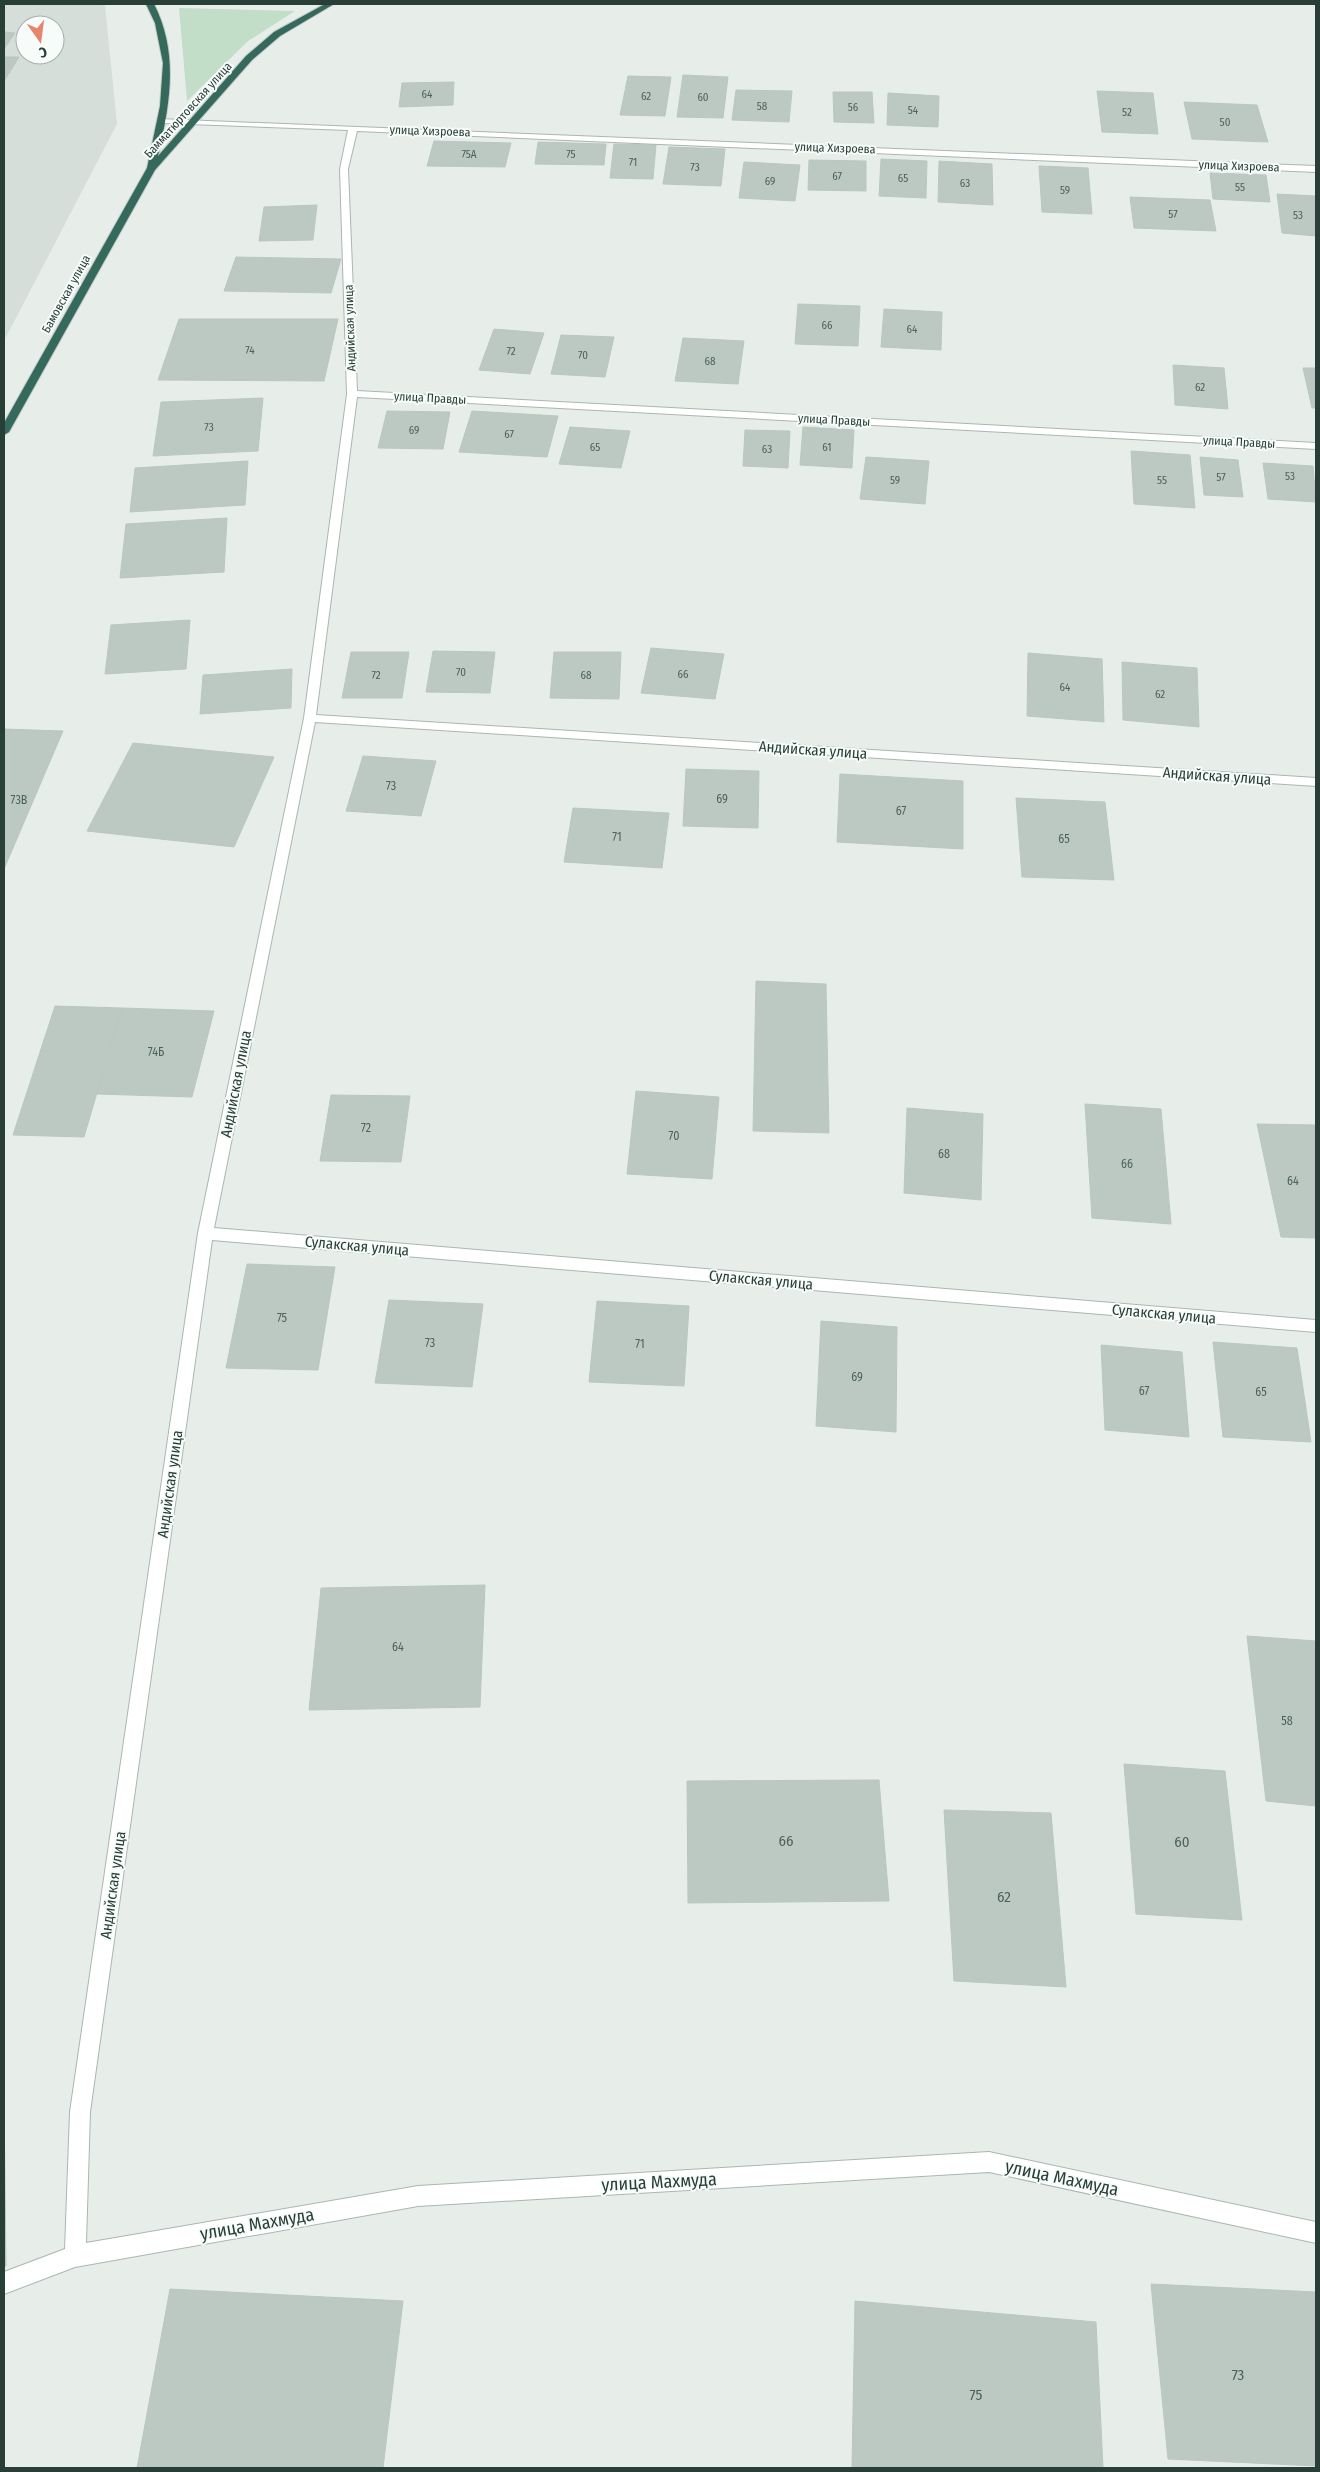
<svg xmlns="http://www.w3.org/2000/svg" width="1320" height="2472" font-family="'Fira Sans Condensed',sans-serif">
<style>
.built{fill:#d5ded9;fill-rule:evenodd}
.green{fill:#c2ddc8}
.building{fill:#bcc9c3;stroke:#bac7c1}
.lines{fill:none;stroke-linecap:round;stroke-linejoin:round}
.street-casing{stroke:#aab6b1;stroke-width:2}
.highway-casing{stroke:#c3c9c7;stroke-width:2}
.street{fill:#fff;fill-rule:evenodd}
.highway{fill:#35695b;fill-rule:evenodd}
.labels{text-anchor:middle;dominant-baseline:central;stroke-width:4;stroke-linejoin:round;paint-order:stroke}
.far-number-label{font-size:11px;fill:#4c625a}
.far-street-label{font-size:12px;fill:#273f37;stroke:#f7fbf9}
.number-label{font-size:12px;fill:#4c625a}
.street-label{font-size:15px;fill:#273f37;stroke:#f7fbf9}
.near-number-label{font-size:15px;fill:#4c625a}
.near-street-label{font-size:18px;fill:#273f37;stroke:#f7fbf9}
</style>
<rect width="100%" height="100%" fill="#e7eeea"/>
<path class="built" d="M 4,4 L 101,4 L 105,6 L 117,124 L 4,341 ZM 25,25 L 55,25 L 55,55 L 25,55 Z"/>
<path class="green" d="M 179,8 L 295,11 L 248,41 L 187,101 Z"/>
<path class="building" d="M 4,32 L 15,33 L 4,49 Z
M 4,57 L 19,57 L 4,81 Z
M 683,75 L 728,77 L 723,118 L 677,117 Z
M 628,76 L 671,77 L 665,116 L 620,115 Z
M 454,82 L 453,105 L 399,107 L 402,83 Z
M 736,90 L 792,91 L 789,122 L 732,120 Z
M 1097,91 L 1153,93 L 1158,134 L 1102,132 Z
M 833,92 L 872,92 L 874,123 L 834,122 Z
M 888,93 L 939,96 L 938,127 L 887,125 Z
M 1184,102 L 1257,105 L 1268,142 L 1192,139 Z
M 434,141 L 511,143 L 505,167 L 427,166 Z
M 538,142 L 606,144 L 604,165 L 535,164 Z
M 614,144 L 656,145 L 653,179 L 610,178 Z
M 669,147 L 725,149 L 721,186 L 663,184 Z
M 881,159 L 927,161 L 926,198 L 879,196 Z
M 809,160 L 866,161 L 866,191 L 808,190 Z
M 939,161 L 992,164 L 993,205 L 938,202 Z
M 744,162 L 800,165 L 795,201 L 739,198 Z
M 1039,166 L 1088,168 L 1092,214 L 1042,212 Z
M 1210,173 L 1266,175 L 1270,202 L 1213,199 Z
M 1277,194 L 1316,196 L 1316,236 L 1282,233 Z
M 1130,197 L 1210,200 L 1216,231 L 1134,228 Z
M 317,205 L 313,240 L 259,241 L 264,207 Z
M 236,257 L 341,259 L 331,293 L 224,291 Z
M 798,304 L 860,306 L 858,346 L 795,344 Z
M 884,309 L 942,312 L 941,350 L 881,347 Z
M 179,319 L 338,319 L 324,381 L 158,380 Z
M 494,329 L 544,333 L 530,374 L 479,370 Z
M 561,335 L 614,337 L 605,377 L 551,374 Z
M 683,338 L 744,341 L 738,384 L 675,381 Z
M 1173,365 L 1224,368 L 1228,409 L 1175,405 Z
M 1303,368 L 1316,368 L 1316,408 L 1312,408 Z
M 263,398 L 258,451 L 153,456 L 161,402 Z
M 387,411 L 450,412 L 443,449 L 378,448 Z
M 472,411 L 558,416 L 547,457 L 459,452 Z
M 570,427 L 630,431 L 621,468 L 559,464 Z
M 803,427 L 854,430 L 852,468 L 800,465 Z
M 745,430 L 790,431 L 788,468 L 743,466 Z
M 1131,451 L 1190,455 L 1195,508 L 1134,504 Z
M 866,457 L 929,461 L 925,504 L 860,499 Z
M 1200,457 L 1238,460 L 1243,497 L 1204,495 Z
M 248,461 L 245,505 L 130,512 L 135,468 Z
M 1263,463 L 1313,466 L 1316,502 L 1268,499 Z
M 227,518 L 224,572 L 120,578 L 126,524 Z
M 190,620 L 186,669 L 105,674 L 111,625 Z
M 651,648 L 724,654 L 715,699 L 641,693 Z
M 433,651 L 495,652 L 490,693 L 426,692 Z
M 351,652 L 409,652 L 402,698 L 342,698 Z
M 554,652 L 621,652 L 619,699 L 550,698 Z
M 1028,653 L 1102,659 L 1104,722 L 1027,716 Z
M 1122,662 L 1197,668 L 1199,727 L 1123,720 Z
M 292,669 L 291,708 L 200,714 L 203,675 Z
M 4,729 L 63,731 L 4,869 Z
M 133,743 L 274,757 L 234,847 L 87,831 Z
M 363,756 L 436,761 L 421,816 L 346,811 Z
M 686,769 L 759,771 L 758,828 L 683,826 Z
M 840,774 L 963,781 L 963,849 L 837,842 Z
M 1016,798 L 1105,802 L 1114,880 L 1022,877 Z
M 573,808 L 669,813 L 662,868 L 564,862 Z
M 756,981 L 826,984 L 829,1133 L 753,1131 Z
M 55,1006 L 122,1008 L 84,1137 L 13,1135 Z
M 122,1008 L 214,1011 L 192,1097 L 97,1094 Z
M 636,1091 L 719,1097 L 712,1179 L 627,1174 Z
M 331,1095 L 410,1096 L 401,1162 L 320,1161 Z
M 1085,1104 L 1161,1109 L 1171,1224 L 1092,1218 Z
M 907,1108 L 983,1114 L 981,1200 L 904,1193 Z
M 1257,1124 L 1316,1125 L 1316,1238 L 1281,1237 Z
M 247,1264 L 335,1267 L 318,1370 L 226,1368 Z
M 389,1300 L 483,1304 L 472,1387 L 375,1383 Z
M 597,1301 L 689,1306 L 684,1386 L 589,1382 Z
M 821,1321 L 897,1327 L 896,1432 L 816,1426 Z
M 1213,1342 L 1297,1348 L 1311,1442 L 1223,1437 Z
M 1101,1345 L 1182,1352 L 1189,1437 L 1105,1430 Z
M 485,1585 L 480,1707 L 309,1710 L 321,1588 Z
M 1247,1636 L 1316,1641 L 1316,1806 L 1266,1801 Z
M 1124,1764 L 1225,1771 L 1242,1920 L 1136,1914 Z
M 879,1780 L 889,1901 L 688,1903 L 687,1781 Z
M 944,1810 L 1051,1813 L 1066,1987 L 954,1981 Z
M 4,2099 L 6,2266 L 4,2266 Z
M 1151,2284 L 1316,2292 L 1316,2466 L 1168,2459 Z
M 170,2289 L 403,2301 L 383,2468 L 137,2468 Z
M 855,2301 L 1096,2322 L 1103,2468 L 852,2468 Z"/>
<g class="lines">
<defs>
<path id="street" d="M 159,119 L 1316,166 L 1316,172 L 357,131 L 348,169 L 357,391 L 1316,443 L 1316,449 L 357,397 L 316,715 L 1316,778 L 1316,786 L 315,722 L 214,1228 L 1316,1320 L 1316,1332 L 212,1240 L 90,2112 L 86,2243 L 418,2186 L 989,2152 L 1316,2222 L 1316,2243 L 989,2172 L 418,2206 L 75,2267 L 4,2294 L 4,2272 L 65,2249 L 70,2112 L 198,1233 L 304,718 L 347,394 L 340,169 L 348,130 L 162,123 L 159,123 Z"/>
<path id="highway" d="M 146,4 L 154,4 C 179,53 170,104 158,156 L 246,56 L 274,32 L 325,4 L 334,4 L 280,36 L 252,60 L 155,170 L 9,432 L 4,435 L 4,423 L 147,168 L 160,106 L 163,63 L 155,23 Z"/>
</defs>
<use href="#street" class="street-casing"/>
<use href="#highway" class="highway-casing"/>
<use href="#street" class="street"/>
<use href="#highway" class="highway"/>
</g>
<g class="labels">
<g class="far-number-label">
<text x="427" y="94">64</text>
<text x="646" y="96">62</text>
<text x="703" y="97">60</text>
<text x="762" y="106">58</text>
<text x="853" y="107">56</text>
<text x="913" y="110">54</text>
<text x="1127" y="112">52</text>
<text x="1225" y="122">50</text>
<text x="469" y="154">75А</text>
<text x="571" y="154">75</text>
<text x="633" y="162">71</text>
<text x="695" y="167">73</text>
<text x="837" y="176">67</text>
<text x="903" y="178">65</text>
<text x="770" y="181">69</text>
<text x="965" y="183">63</text>
<text x="1240" y="187">55</text>
<text x="1065" y="190">59</text>
<text x="1173" y="214">57</text>
<text x="1298" y="215">53</text>
<text x="827" y="325">66</text>
<text x="912" y="329">64</text>
<text x="250" y="350">74</text>
<text x="511" y="351">72</text>
<text x="583" y="355">70</text>
<text x="710" y="361">68</text>
<text x="1200" y="387">62</text>
<text x="209" y="427">73</text>
<text x="414" y="430">69</text>
<text x="509" y="434">67</text>
<text x="595" y="447">65</text>
<text x="827" y="447">61</text>
<text x="767" y="449">63</text>
<text x="1290" y="476">53</text>
<text x="1221" y="477">57</text>
<text x="895" y="480">59</text>
<text x="1162" y="480">55</text>
<text x="461" y="672">70</text>
<text x="683" y="674">66</text>
<text x="376" y="675">72</text>
<text x="586" y="675">68</text>
<text x="1065" y="687">64</text>
<text x="1160" y="694">62</text>
</g>
<g class="far-street-label">
<text transform="translate(188 110) rotate(-48)">Бамматюртовская улица</text>
<text transform="translate(430 131) rotate(2)">улица Хизроева</text>
<text transform="translate(835 148) rotate(2)">улица Хизроева</text>
<text transform="translate(1239 166) rotate(2)">улица Хизроева</text>
<text transform="translate(66 294) rotate(-61)">Бамовская улица</text>
<text transform="translate(350 328) rotate(-92)">Андийская улица</text>
<text transform="translate(430 398) rotate(3)">улица Правды</text>
<text transform="translate(834 420) rotate(3)">улица Правды</text>
<text transform="translate(1239 442) rotate(3)">улица Правды</text>
</g>
<g class="number-label">
<text x="391" y="786">73</text>
<text x="722" y="799">69</text>
<text x="19" y="800">73В</text>
<text x="901" y="811">67</text>
<text x="617" y="837">71</text>
<text x="1064" y="839">65</text>
<text x="156" y="1052">74Б</text>
<text x="366" y="1128">72</text>
<text x="674" y="1136">70</text>
<text x="944" y="1154">68</text>
<text x="1127" y="1164">66</text>
<text x="1293" y="1181">64</text>
<text x="282" y="1318">75</text>
<text x="430" y="1343">73</text>
<text x="640" y="1344">71</text>
<text x="857" y="1377">69</text>
<text x="1144" y="1391">67</text>
<text x="1261" y="1392">65</text>
<text x="398" y="1647">64</text>
<text x="1287" y="1721">58</text>
</g>
<g class="street-label">
<text transform="translate(813 750) rotate(4)">Андийская улица</text>
<text transform="translate(1217 776) rotate(4)">Андийская улица</text>
<text transform="translate(236 1084) rotate(-79)">Андийская улица</text>
<text transform="translate(357 1246) rotate(5)">Сулакская улица</text>
<text transform="translate(761 1280) rotate(5)">Сулакская улица</text>
<text transform="translate(1164 1314) rotate(5)">Сулакская улица</text>
<text transform="translate(170 1484) rotate(-82)">Андийская улица</text>
<text transform="translate(113 1885) rotate(-82)">Андийская улица</text>
</g>
<g class="near-number-label">
<text x="786" y="1841">66</text>
<text x="1182" y="1842">60</text>
<text x="1004" y="1897">62</text>
<text x="1238" y="2375">73</text>
<text x="976" y="2395">75</text>
</g>
<g class="near-street-label">
<text transform="translate(1062 2178) rotate(12)">улица Махмуда</text>
<text transform="translate(659 2182) rotate(-3)">улица Махмуда</text>
<text transform="translate(257 2224) rotate(-10)">улица Махмуда</text>
</g>
</g>
<rect width="1320" height="2472" fill="none" stroke="#273f37" stroke-width="10"/>
<g transform="translate(40 40) rotate(166)"><circle r="24" fill="#f7fbf9" stroke="#a4b0ab"/>
<path d="M0-4L9 19L0 12L-9 19Z" fill="#e6846d"/>
<text y="-8" font-size="14" font-weight="bold" text-anchor="middle" fill="#273f37">С</text>
</g>
</svg>
